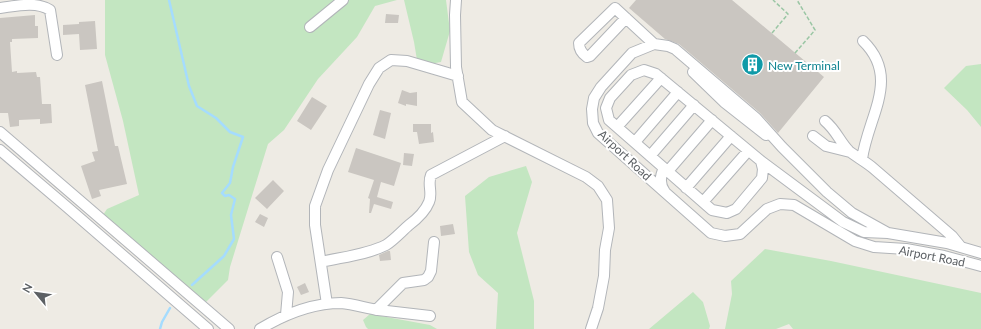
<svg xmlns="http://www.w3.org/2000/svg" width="981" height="329" font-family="Lato,sans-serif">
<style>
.green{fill:#c3e6c1}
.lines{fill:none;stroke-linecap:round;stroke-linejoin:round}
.stream{stroke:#a5dcfe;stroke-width:2.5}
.building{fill:#cac6c1}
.minor-casing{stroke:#b2b5b9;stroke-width:12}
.path{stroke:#9ac6a4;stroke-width:1.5;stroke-dasharray:4 2;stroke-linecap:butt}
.minor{stroke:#fff;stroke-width:10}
.labels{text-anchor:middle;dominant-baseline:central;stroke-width:4;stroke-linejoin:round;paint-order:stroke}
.culture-label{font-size:12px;fill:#0d838f;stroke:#fff;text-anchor:start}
.street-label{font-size:12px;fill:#5c6064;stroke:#fff}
</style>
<rect width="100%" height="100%" fill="#eeebe4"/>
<path class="green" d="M 105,0 L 397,0 L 375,6 L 357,37 L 318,79 L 284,130 L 268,144 L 230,267 L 228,280 L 205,303 L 103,215 L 107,209 L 139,195 L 123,121 L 105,55 Z
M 404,0 L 446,0 L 450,31 L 441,62 L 418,66 L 414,42 Z
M 981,64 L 981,127 L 967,110 L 944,88 L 966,66 Z
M 526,166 L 532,182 L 517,233 L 534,301 L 534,329 L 496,329 L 498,293 L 478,275 L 469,252 L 465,196 L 489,177 Z
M 765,249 L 831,261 L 981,293 L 981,329 L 793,329 L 789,324 L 776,329 L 725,329 L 732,294 L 731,281 Z
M 693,292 L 703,302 L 710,326 L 709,329 L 649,329 Z
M 370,314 L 430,325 L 437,329 L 368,329 L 366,327 L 363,320 Z"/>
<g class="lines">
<path class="stream" d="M 169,0 L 189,86 L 197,106 L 216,118 L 230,132 L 243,137 L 233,167 L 230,183 L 222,193 L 225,196 L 229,195 L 235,199 L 231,215 L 234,239 L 224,256 L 192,285
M 160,329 L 162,322 L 170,308"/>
</g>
<path class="building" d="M 636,0 L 732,0 L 824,77 L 778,133 L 760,113 L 679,44 L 665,39 L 629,8 Z
M 386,14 L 399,15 L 398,23 L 385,23 Z
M 35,15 L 35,26 L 38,26 L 38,38 L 12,39 L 12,42 L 10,42 L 12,72 L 17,71 L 17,73 L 36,72 L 37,77 L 40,77 L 42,104 L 51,104 L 52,123 L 40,124 L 40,119 L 19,120 L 19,126 L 10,127 L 8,113 L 0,113 L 0,18 Z
M 95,21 L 97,49 L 80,50 L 79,34 L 63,35 L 63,25 L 79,24 L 79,22 Z
M 102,81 L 115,146 L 118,146 L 127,184 L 99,190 L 101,196 L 92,199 L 81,166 L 95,161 L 92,152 L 98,151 L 85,85 Z
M 402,90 L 410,93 L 417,92 L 417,106 L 406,104 L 406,106 L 398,103 Z
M 312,97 L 327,106 L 311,130 L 297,121 Z
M 380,110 L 391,113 L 385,139 L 373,135 Z
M 413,124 L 431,124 L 431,133 L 433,132 L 434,142 L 419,144 L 417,132 L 413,132 Z
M 356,148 L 401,163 L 394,186 L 381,182 L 377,197 L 393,202 L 391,209 L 374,204 L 371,213 L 369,213 L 370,199 L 368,198 L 374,180 L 348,172 Z
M 404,153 L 414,154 L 412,166 L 403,165 Z
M 273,180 L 284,191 L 267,209 L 255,198 Z
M 260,214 L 268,218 L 264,227 L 255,222 Z
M 453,224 L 455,234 L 441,236 L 440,226 Z
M 388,251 L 390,251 L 391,260 L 380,261 L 379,255 Z
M 305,283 L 309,292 L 301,295 L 297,287 Z"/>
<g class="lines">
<defs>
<path id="minor" d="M 456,0 L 455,15 L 456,67 L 462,102 L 492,130 L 586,177 L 598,186 L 607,200 L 609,228 L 605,250 L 604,276 L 598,308 L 591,329
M 0,8 C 16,6 36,1 50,10 L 57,55
M 626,18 L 590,56 L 587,57 C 581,53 579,49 579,43 L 615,8 L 654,44
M 310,27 L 343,0
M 693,72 L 724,102 L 766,135
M 825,121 C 836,130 840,142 849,151 C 855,156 866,162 873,168 L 952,236 L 961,247
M 617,127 L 661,78
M 0,132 L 229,329
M 813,136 L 826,146 L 850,152
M 635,142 L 678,92
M 0,150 L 67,207 L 208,329
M 650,156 L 694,105
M 862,159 C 868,116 901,78 863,41
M 761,161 L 763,169 L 762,178 L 736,209 L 727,213 L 712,210 L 609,120 L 606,108 L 610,98 L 631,75 L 644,70 L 656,74 L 761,161 L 843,222 L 864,232 L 888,233 L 947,243 L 981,253
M 664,168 C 660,176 659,184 665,192
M 668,171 L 712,120
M 686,188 L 731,136
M 703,202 L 748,151
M 888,233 L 852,213 L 827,192 L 782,147 L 756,118 L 675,49 L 668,46 L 654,44 L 632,53 L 601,87 L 594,98 L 592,109 L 593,123 L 598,133 L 711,233 L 725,236 L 740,234 L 767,209 L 780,204 L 794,205 L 855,241 L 874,247 L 906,249 L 944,256 L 981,266
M 277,257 L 288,292 L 286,315
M 321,262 C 342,257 366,255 386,245 C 394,240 402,231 409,225 C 417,219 425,212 429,202 C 433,193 427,184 431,175 L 505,136
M 327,304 L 315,225 L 315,206 L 328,170 L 369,84 L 379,68 L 391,60 L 407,61 L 458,76
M 376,310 L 403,283 L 424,280 L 428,277 L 431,271 L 434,242
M 260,329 C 285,314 312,303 341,303 C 353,304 366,308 378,310 C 395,312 412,314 430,316"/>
</defs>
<use href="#minor" class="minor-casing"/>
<path class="path" d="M 772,33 L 788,14 L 773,0
M 795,53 L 815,30 L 797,0"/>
<use href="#minor" class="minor"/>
</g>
<defs>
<symbol id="building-disc" viewBox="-11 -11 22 22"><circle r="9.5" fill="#0f9aa8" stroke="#fff"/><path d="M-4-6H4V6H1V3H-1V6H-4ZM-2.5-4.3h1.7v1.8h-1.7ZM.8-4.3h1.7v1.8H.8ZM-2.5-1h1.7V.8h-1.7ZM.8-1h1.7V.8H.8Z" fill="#fff"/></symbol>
</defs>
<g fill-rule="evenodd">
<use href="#building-disc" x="740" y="52" width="25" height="25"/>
</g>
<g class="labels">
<g class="culture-label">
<text x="768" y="65">New Terminal</text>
</g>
<g class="street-label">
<text transform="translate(625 155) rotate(43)">Airport Road</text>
<text transform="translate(932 256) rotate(11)">Airport Road</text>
</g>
</g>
<g transform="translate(36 293) rotate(299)" stroke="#ffffff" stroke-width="3" paint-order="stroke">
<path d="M0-3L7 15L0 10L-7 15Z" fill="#5c6064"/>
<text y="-6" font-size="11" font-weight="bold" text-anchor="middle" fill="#5c6064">N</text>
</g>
</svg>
